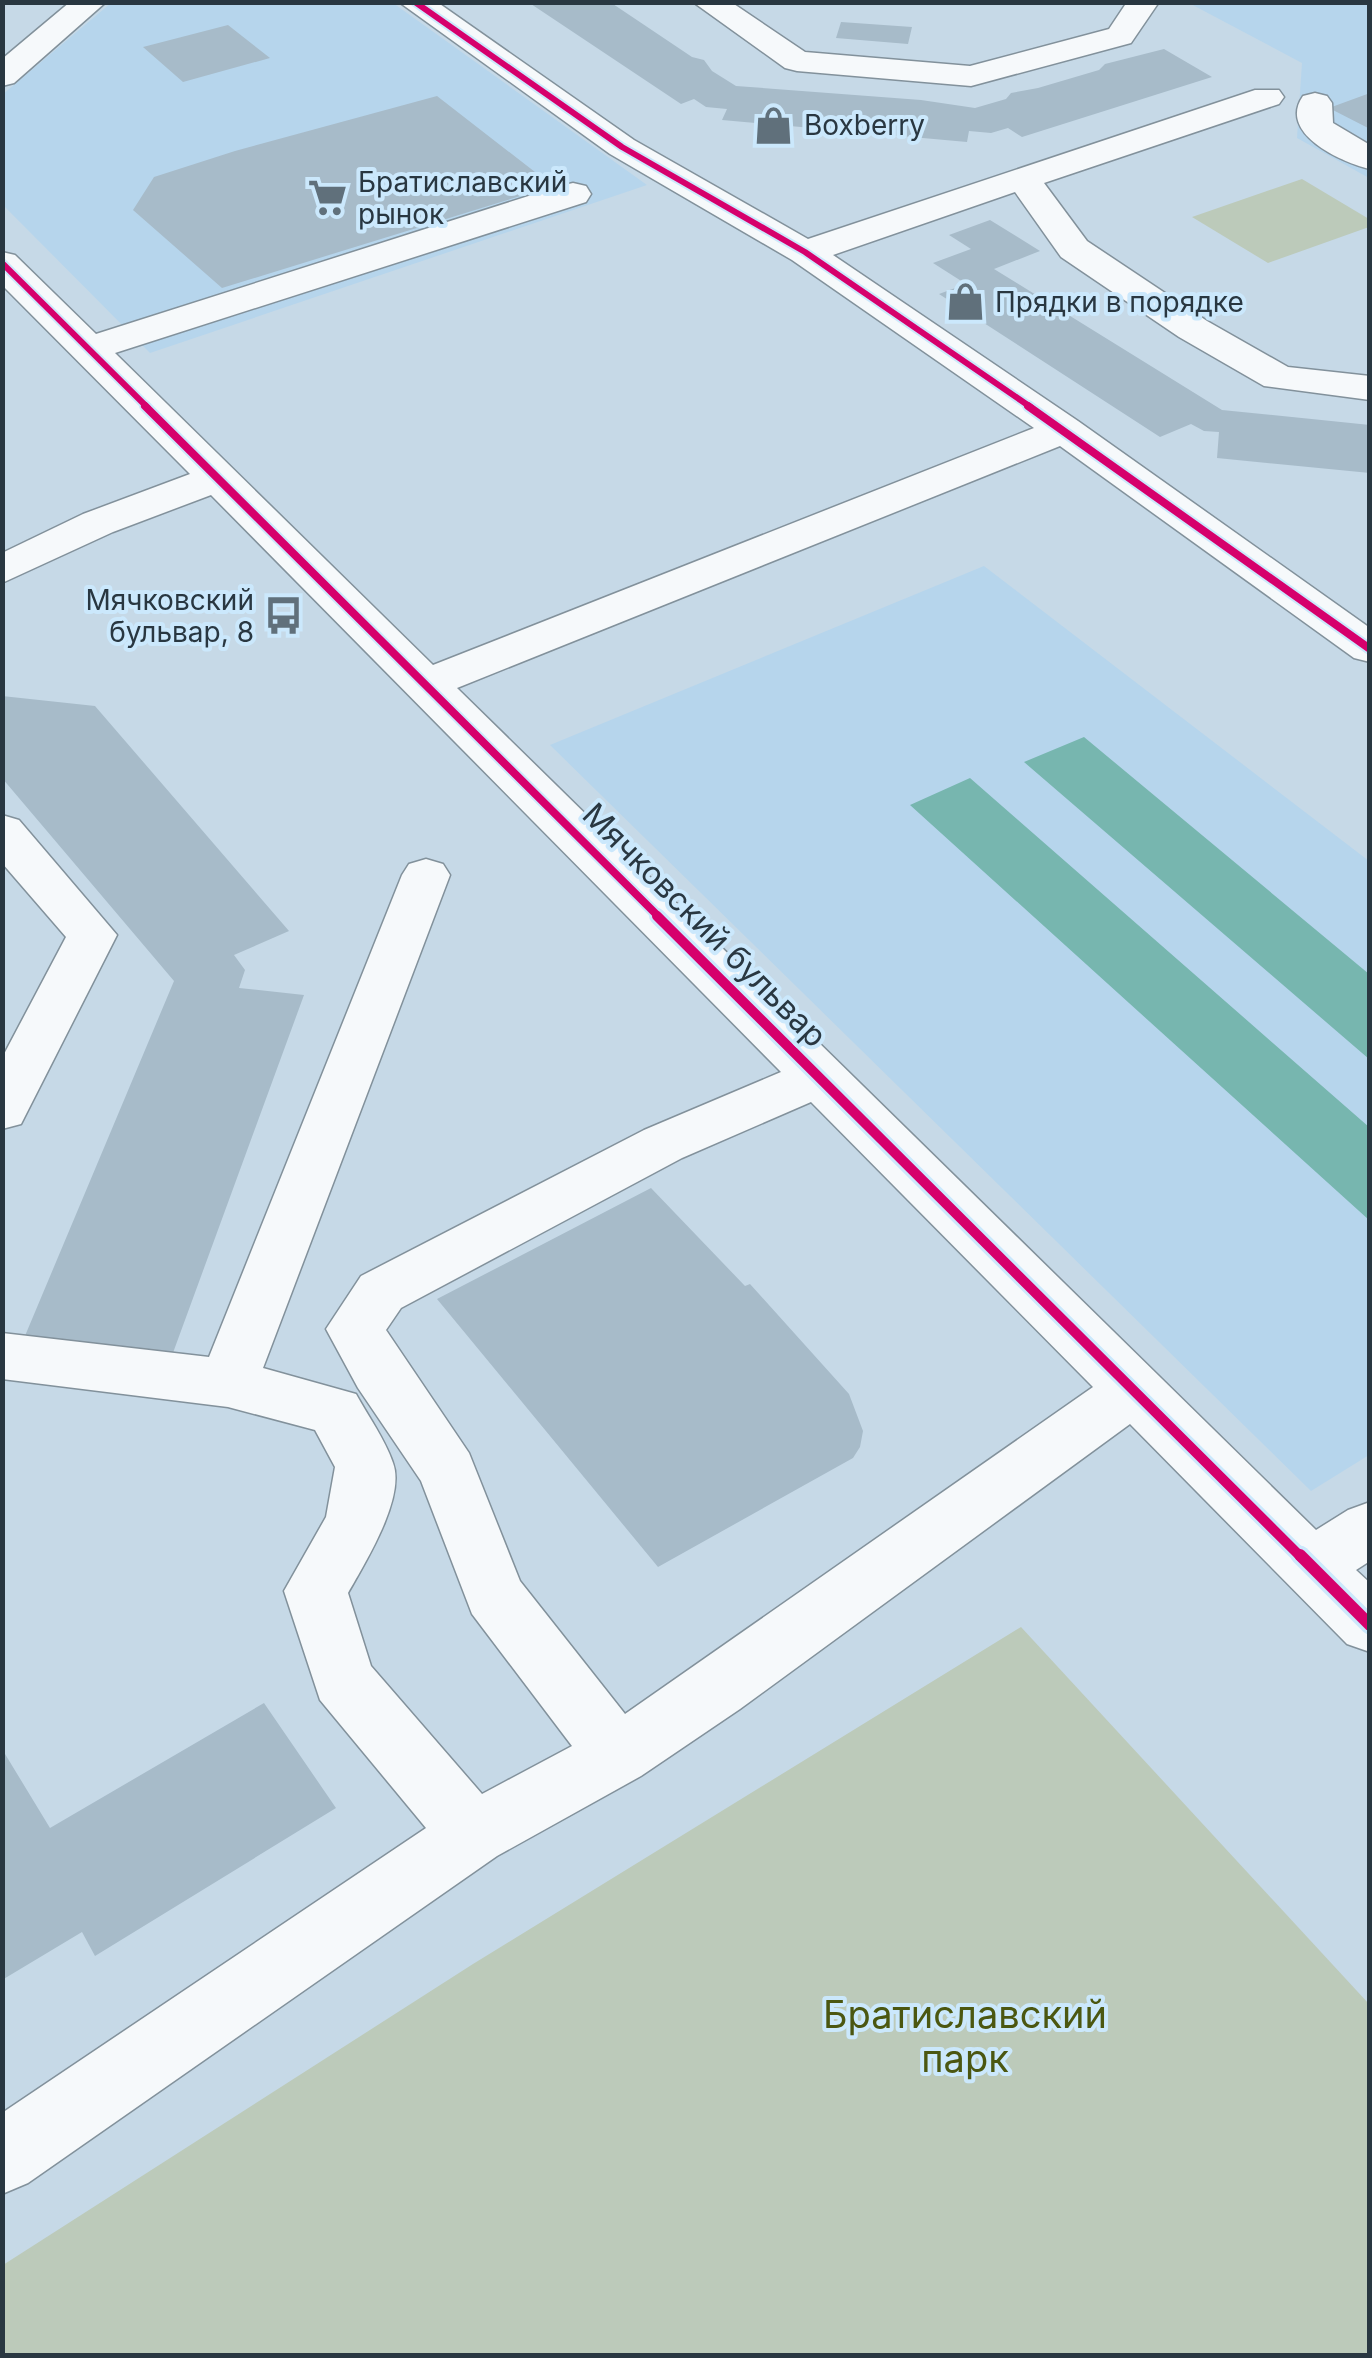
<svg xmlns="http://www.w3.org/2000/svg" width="1372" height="2358" font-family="Inter,sans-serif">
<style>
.built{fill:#b6d5ec}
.green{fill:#bccaba}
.water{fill:#77b6af}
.building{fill:#a7bbc9}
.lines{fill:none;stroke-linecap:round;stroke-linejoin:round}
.minor-casing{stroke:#82919b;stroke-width:3}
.minor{fill:#f6f9fb;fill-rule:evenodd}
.cycleway-far3-casing{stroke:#cbe8fc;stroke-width:10}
.cycleway-far2-casing{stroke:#cbe8fc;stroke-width:12}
.cycleway-far1-casing{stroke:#cbe8fc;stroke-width:16}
.cycleway-casing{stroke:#cbe8fc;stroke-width:19}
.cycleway-far3{stroke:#d6006c;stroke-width:6}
.cycleway-far2{stroke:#d6006c;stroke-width:8}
.cycleway-far1{stroke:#d6006c;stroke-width:10}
.cycleway{stroke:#d6006c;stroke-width:12}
.labels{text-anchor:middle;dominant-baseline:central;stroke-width:8;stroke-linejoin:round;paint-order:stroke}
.far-poi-label{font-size:28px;fill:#293741;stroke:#cbe8fc;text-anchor:start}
.street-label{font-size:32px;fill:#293741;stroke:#cbe8fc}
.near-park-label{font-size:38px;fill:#4b5711;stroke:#cbe8fc}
</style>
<rect width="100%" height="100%" fill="#c6d9e7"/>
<path class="built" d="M 1187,2 L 1369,3 L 1369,178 L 1297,138 L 1302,63 Z
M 111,3 L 393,3 L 647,185 L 150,353 L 3,205 L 2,95 Z
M 984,566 L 1369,861 L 1369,1455 L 1311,1491 L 550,745 Z"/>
<path class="green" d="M 1302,179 L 1369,219 L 1369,227 L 1268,263 L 1192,217 Z
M 1021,1627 L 1369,2004 L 1369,2355 L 3,2355 L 3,2265 L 473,1964 Z"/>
<path class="water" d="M 1084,737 L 1369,974 L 1369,1059 L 1024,762 Z
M 970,778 L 1369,1127 L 1369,1220 L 910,805 Z"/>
<path class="building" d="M 610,2 L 692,57 L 704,60 L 712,71 L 736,86 L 921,100 L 975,108 L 1006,99 L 1011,93 L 1038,88 L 1099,70 L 1105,64 L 1164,49 L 1212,77 L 1022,137 L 1008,128 L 991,133 L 969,131 L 967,142 L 722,120 L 727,109 L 706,107 L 694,99 L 681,104 L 531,4 Z
M 841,22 L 912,27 L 908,44 L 836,38 Z
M 228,25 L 270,58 L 183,82 L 143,47 Z
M 1370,93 L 1370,129 L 1329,108 Z
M 437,96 L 553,186 L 222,288 L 133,210 L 154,177 L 235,151 Z
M 990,220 L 1040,251 L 994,269 L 1222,410 L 1370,425 L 1370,473 L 1217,458 L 1219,432 L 1204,431 L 1191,424 L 1160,437 L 939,294 L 966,284 L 933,263 L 971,249 L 949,235 Z
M 2,696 L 95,706 L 289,931 L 234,955 L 245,970 L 239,988 L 304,995 L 170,1361 L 22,1343 L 174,981 L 2,778 Z
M 651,1188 L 745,1286 L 750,1284 L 849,1394 L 863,1431 L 860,1447 L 853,1458 L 658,1567 L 437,1299 Z
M 264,1703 L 336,1808 L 95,1956 L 82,1932 L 2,1980 L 2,1749 L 50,1828 Z"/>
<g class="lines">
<defs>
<path id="minor" d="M 70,2 L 106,2 L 14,83 L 2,86 L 2,59 Z
M 399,2 L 437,2 L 634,140 L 808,239 L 1255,90 L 1279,90 L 1284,97 L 1279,104 L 1044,183 L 1087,241 L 1207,321 L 1288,367 L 1370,376 L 1370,400 L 1264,386 L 1179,337 L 1061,257 L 1015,192 L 833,255 L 1078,421 L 1370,628 L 1370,662 L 1354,658 L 1060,446 L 457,688 L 1316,1530 L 1348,1510 L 1370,1502 L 1370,1561 L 1356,1570 L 1370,1583 L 1370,1652 L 1347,1644 L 1130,1424 L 740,1709 L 641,1776 L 497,1856 L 28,2183 L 2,2194 L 2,2113 L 426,1828 L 320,1700 L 284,1591 L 326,1517 L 335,1467 L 315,1430 L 228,1407 L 2,1379 L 2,1333 L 209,1357 L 402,875 L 409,864 L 426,859 L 443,864 L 450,875 L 263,1368 L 356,1394 C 368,1416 385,1439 393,1463 C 406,1497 365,1563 348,1593 L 371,1666 L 482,1794 L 572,1746 L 472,1614 L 421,1481 L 358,1388 L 326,1329 L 361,1276 L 644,1130 L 781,1072 L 211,495 L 113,532 L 2,583 L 2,553 L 83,514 L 190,474 L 2,285 L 2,252 L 15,255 L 96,334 L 560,186 L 573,183 L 586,186 L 591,194 L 586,202 L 115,353 L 433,665 L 1034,428 L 792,260 L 610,154 ZM 811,1102 L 1093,1387 L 625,1714 L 520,1581 L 469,1453 L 386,1330 L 401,1308 L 682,1158 Z
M 693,2 L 731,2 L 805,52 L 970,66 L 1109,29 L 1127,2 L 1159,2 L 1131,43 L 971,86 L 797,71 L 785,68 Z
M 1315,93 L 1327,96 L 1332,103 L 1333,123 L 1370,145 L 1370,169 C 1341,162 1277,133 1303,96 Z
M 2,815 L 19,820 L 117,935 L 21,1124 L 2,1129 L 2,1058 L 66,937 L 2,863 Z"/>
</defs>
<use href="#minor" class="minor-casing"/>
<use href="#minor" class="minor"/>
<defs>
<path id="cycleway-far3" d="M 415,2 L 622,147 L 805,252 L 1032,408
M 2,263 L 148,408"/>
<path id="cycleway-far2" d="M 145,406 L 660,918
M 1028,406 L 1370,649"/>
<path id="cycleway-far1" d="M 657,916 L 1302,1558"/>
<path id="cycleway" d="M 1300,1555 L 1370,1625"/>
</defs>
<use href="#cycleway-far3" class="cycleway-far3-casing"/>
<use href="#cycleway-far2" class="cycleway-far2-casing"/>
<use href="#cycleway-far1" class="cycleway-far1-casing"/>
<use href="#cycleway" class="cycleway-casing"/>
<use href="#cycleway-far3" class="cycleway-far3"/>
<use href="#cycleway-far2" class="cycleway-far2"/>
<use href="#cycleway-far1" class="cycleway-far1"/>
<use href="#cycleway" class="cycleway"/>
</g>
<defs>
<symbol id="shop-bare" viewBox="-9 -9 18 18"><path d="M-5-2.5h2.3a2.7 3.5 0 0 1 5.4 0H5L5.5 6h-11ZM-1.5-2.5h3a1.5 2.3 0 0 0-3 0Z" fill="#60707b" stroke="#cbe8fc" stroke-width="2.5" paint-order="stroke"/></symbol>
<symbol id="supermarket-bare" viewBox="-9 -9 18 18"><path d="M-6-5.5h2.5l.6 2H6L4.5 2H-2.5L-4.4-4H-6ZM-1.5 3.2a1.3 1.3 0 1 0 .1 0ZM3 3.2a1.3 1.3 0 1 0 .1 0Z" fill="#60707b" stroke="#cbe8fc" stroke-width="2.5" paint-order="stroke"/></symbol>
<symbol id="bus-bare" viewBox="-9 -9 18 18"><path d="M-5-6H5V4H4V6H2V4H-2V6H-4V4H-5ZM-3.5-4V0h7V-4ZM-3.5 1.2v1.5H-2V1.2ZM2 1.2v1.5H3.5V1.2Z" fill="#60707b" stroke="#cbe8fc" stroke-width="2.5" paint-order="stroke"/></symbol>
</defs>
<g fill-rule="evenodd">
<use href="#shop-bare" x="746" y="98" width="55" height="55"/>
<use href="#supermarket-bare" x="300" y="170" width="55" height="55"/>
<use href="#shop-bare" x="938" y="274" width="55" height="55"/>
<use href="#bus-bare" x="256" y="588" width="55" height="55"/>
</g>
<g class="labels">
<g class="far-poi-label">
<text x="804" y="125">Boxberry</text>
<text x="358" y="182">Братиславский<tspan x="358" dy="32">рынок</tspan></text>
<text x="995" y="302">Прядки в порядке</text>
<text x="254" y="600" text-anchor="end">Мячковский<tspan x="254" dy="32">бульвар, 8</tspan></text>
</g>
<g class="street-label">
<text transform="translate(705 925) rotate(45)">Мячковский бульвар</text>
</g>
<g class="near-park-label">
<text x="965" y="2014">Братиславский<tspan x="965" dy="44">парк</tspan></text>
</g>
</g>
<rect width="1372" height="2358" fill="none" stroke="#293741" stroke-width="10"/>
</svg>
